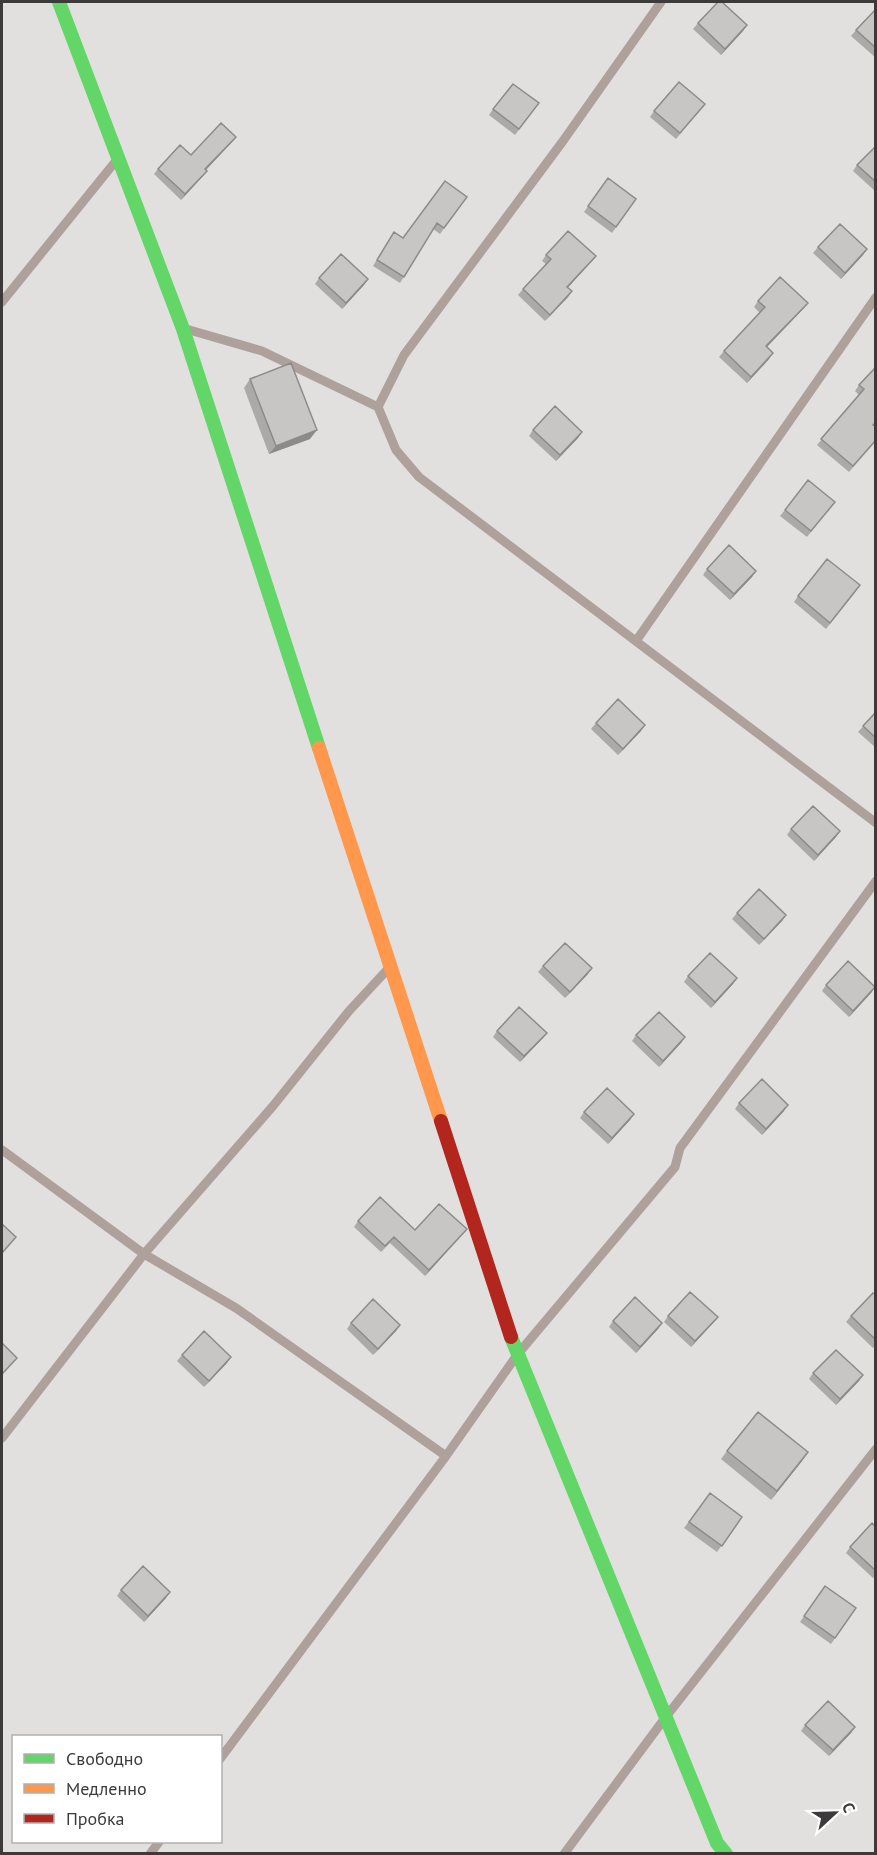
<svg xmlns="http://www.w3.org/2000/svg" width="877" height="1855" font-family="'PT Sans',sans-serif">
<style>
.lines{fill:none;stroke-linecap:round;stroke-linejoin:round}
.lane{stroke:#aea09b;stroke-width:9}
.fast{stroke:#63d668;stroke-width:14}
.slow{stroke:#ff974d;stroke-width:14}
.jam{stroke:#b3261e;stroke-width:14}
.wall{fill:#abaaa9}
.shaded-wall{fill:#8b8b8a}
.building{fill:#c7c6c5;stroke:#8b8b8a;stroke-width:1.5}
</style>
<rect width="100%" height="100%" fill="#e2e0df"/>
<g class="lines">
<path class="lane" d="M 2,302 L 115,162
M 186,329 L 262,351 L 378,407 L 396,450 L 419,477 L 876,823
M 378,407 L 404,355 L 563,141 L 661,2
M 636,641 L 876,297
M 2,1150 L 144,1254 L 236,1308 L 446,1456
M 2,1438 L 144,1254 L 273,1106 L 349,1011 L 387,970
M 220,1759 L 446,1456 L 517,1355 L 675,1167 L 680,1148 L 876,881
M 150,1854 L 159,1842
M 564,1854 L 665,1718 L 876,1449"/>
<path class="fast" d="M 59,2 L 183,329 L 319,748
M 511,1337 L 717,1843 L 726,1854"/>
<path class="slow" d="M 319,748 L 441,1121"/>
<path class="jam" d="M 441,1121 L 511,1337"/>
</g>
<path class="wall" d="M 876,9 L 876,58 L 851,36 L 856,30 Z
M 698,23 L 747,25 L 743,31 L 721,55 L 693,29 Z
M 539,103 L 515,135 L 489,115 L 493,109 Z
M 705,104 L 676,139 L 650,117 L 654,111 Z
M 236,137 L 232,142 L 206,170 L 203,176 L 181,200 L 154,174 L 158,169 Z
M 876,146 L 876,192 L 853,171 L 857,165 Z
M 608,178 L 636,199 L 612,233 L 584,212 Z
M 467,197 L 440,234 L 433,229 L 400,283 L 373,266 L 390,238 L 403,238 Z
M 818,247 L 867,249 L 863,255 L 841,279 L 813,253 Z
M 546,255 L 596,256 L 591,262 L 568,287 L 568,297 L 545,321 L 518,295 L 523,289 L 546,264 L 542,261 Z
M 319,278 L 368,279 L 364,285 L 342,309 L 315,284 Z
M 758,301 L 808,303 L 803,309 L 767,347 L 769,359 L 747,383 L 719,357 L 724,351 L 760,313 L 754,307 Z
M 876,367 L 876,424 L 874,425 L 876,426 L 876,441 L 849,472 L 817,445 L 859,395 L 855,391 L 859,385 Z
M 250,379 L 310,439 L 269,454 L 244,388 Z
M 533,430 L 582,432 L 578,438 L 556,461 L 529,436 Z
M 835,502 L 807,537 L 780,516 L 785,510 Z
M 707,569 L 756,571 L 752,577 L 730,600 L 703,575 Z
M 856,591 L 826,629 L 794,602 L 798,596 Z
M 876,712 L 876,748 L 858,732 Z
M 596,723 L 641,731 L 618,755 L 591,729 Z
M 791,829 L 840,831 L 836,837 L 814,861 L 787,835 Z
M 737,913 L 786,915 L 782,921 L 759,945 L 732,919 Z
M 543,966 L 588,974 L 565,998 L 538,972 Z
M 688,976 L 737,978 L 733,984 L 711,1008 L 684,982 Z
M 826,985 L 875,987 L 871,993 L 849,1017 L 822,991 Z
M 497,1031 L 547,1033 L 542,1039 L 520,1062 L 493,1037 Z
M 636,1035 L 685,1037 L 681,1043 L 659,1067 L 632,1041 Z
M 739,1103 L 784,1111 L 762,1135 L 735,1109 Z
M 584,1112 L 634,1114 L 630,1120 L 608,1144 L 580,1118 Z
M 358,1221 L 415,1230 L 467,1229 L 462,1235 L 425,1276 L 390,1243 L 381,1252 L 354,1227 Z
M 876,1295 L 876,1346 L 873,1348 L 846,1322 L 851,1316 Z
M 668,1316 L 713,1323 L 691,1347 L 664,1322 Z
M 613,1321 L 662,1323 L 658,1329 L 636,1353 L 609,1327 Z
M 351,1323 L 400,1325 L 396,1331 L 373,1355 L 347,1329 Z
M 182,1355 L 227,1363 L 204,1387 L 177,1361 Z
M 813,1373 L 863,1375 L 859,1381 L 836,1405 L 809,1379 Z
M 727,1451 L 802,1461 L 771,1500 L 721,1459 Z
M 710,1493 L 742,1517 L 717,1552 L 684,1528 Z
M 876,1527 L 876,1575 L 873,1578 L 846,1553 L 850,1547 Z
M 825,1586 L 856,1608 L 831,1644 L 800,1622 Z
M 121,1590 L 166,1598 L 144,1622 L 117,1596 Z
M 805,1725 L 855,1727 L 851,1733 L 829,1756 L 801,1731 Z"/>
<path class="shaded-wall" d="M 747,25 L 743,31 L 721,55 L 725,49 Z
M 236,137 L 232,142 L 202,174 L 205,169 Z
M 207,171 L 203,176 L 181,200 L 185,194 Z
M 867,249 L 863,255 L 841,279 L 845,273 Z
M 596,256 L 591,262 L 563,293 L 567,287 Z
M 368,279 L 364,285 L 342,309 L 346,303 Z
M 572,291 L 568,297 L 545,321 L 550,315 Z
M 808,303 L 803,309 L 762,352 L 766,346 Z
M 773,353 L 769,359 L 747,383 L 751,377 Z
M 317,430 L 310,439 L 269,454 L 276,446 Z
M 582,432 L 578,438 L 556,461 L 560,455 Z
M 756,571 L 752,577 L 730,600 L 734,594 Z
M 645,725 L 641,731 L 618,755 L 623,749 Z
M 840,831 L 836,837 L 814,861 L 818,855 Z
M 786,915 L 782,921 L 759,945 L 764,939 Z
M 592,968 L 588,974 L 565,998 L 570,992 Z
M 737,978 L 733,984 L 711,1008 L 715,1002 Z
M 875,987 L 871,993 L 849,1017 L 853,1011 Z
M 547,1033 L 542,1039 L 520,1062 L 524,1056 Z
M 685,1037 L 681,1043 L 659,1067 L 663,1061 Z
M 788,1105 L 784,1111 L 762,1135 L 766,1129 Z
M 634,1114 L 630,1120 L 608,1144 L 612,1138 Z
M 467,1229 L 462,1235 L 425,1276 L 429,1270 Z
M 718,1317 L 713,1323 L 691,1347 L 695,1341 Z
M 662,1323 L 658,1329 L 636,1353 L 640,1347 Z
M 400,1325 L 396,1331 L 373,1355 L 378,1349 Z
M 231,1357 L 227,1363 L 204,1387 L 209,1381 Z
M 863,1375 L 859,1381 L 836,1405 L 840,1399 Z
M 808,1452 L 802,1461 L 771,1500 L 777,1491 Z
M 170,1592 L 166,1598 L 144,1622 L 148,1616 Z
M 855,1727 L 851,1733 L 829,1756 L 833,1750 Z"/>
<path class="building" d="M 718,2 L 722,2 L 747,25 L 725,49 L 698,23 Z
M 876,9 L 876,48 L 856,30 Z
M 679,82 L 705,104 L 680,133 L 654,111 Z
M 513,84 L 539,103 L 519,129 L 493,109 Z
M 221,123 L 236,137 L 205,169 L 207,171 L 185,194 L 158,169 L 180,145 L 191,155 Z
M 876,146 L 876,182 L 857,165 Z
M 608,178 L 636,199 L 616,227 L 588,206 Z
M 445,181 L 467,197 L 444,228 L 437,223 L 404,277 L 377,260 L 394,232 L 403,238 Z
M 840,224 L 867,249 L 845,273 L 818,247 Z
M 568,231 L 596,256 L 567,287 L 572,291 L 550,315 L 523,289 L 551,259 L 546,255 Z
M 341,254 L 368,279 L 346,303 L 319,278 Z
M 780,277 L 808,303 L 766,346 L 773,353 L 751,377 L 724,351 L 765,307 L 758,301 Z
M 291,363 L 317,430 L 276,446 L 250,379 Z
M 876,367 L 876,422 L 873,425 L 876,426 L 876,440 L 853,466 L 821,439 L 864,389 L 859,385 Z
M 555,406 L 582,432 L 560,455 L 533,430 Z
M 808,480 L 835,502 L 811,531 L 785,510 Z
M 729,545 L 756,571 L 734,594 L 707,569 Z
M 827,559 L 860,585 L 830,623 L 798,596 Z
M 618,699 L 645,725 L 623,749 L 596,723 Z
M 876,712 L 876,738 L 863,726 Z
M 813,806 L 840,831 L 818,855 L 791,829 Z
M 759,889 L 786,915 L 764,939 L 737,913 Z
M 565,943 L 592,968 L 570,992 L 543,966 Z
M 710,953 L 737,978 L 715,1002 L 688,976 Z
M 848,961 L 875,987 L 853,1011 L 826,985 Z
M 519,1007 L 547,1033 L 524,1056 L 497,1031 Z
M 659,1012 L 685,1037 L 663,1061 L 636,1035 Z
M 762,1079 L 788,1105 L 766,1129 L 739,1103 Z
M 607,1088 L 634,1114 L 612,1138 L 584,1112 Z
M 380,1197 L 415,1230 L 439,1204 L 467,1229 L 429,1270 L 394,1237 L 385,1246 L 358,1221 Z
M 2,1224 L 16,1237 L 2,1253 Z
M 690,1292 L 718,1317 L 695,1341 L 668,1316 Z
M 873,1293 L 876,1295 L 876,1340 L 851,1316 Z
M 635,1297 L 662,1323 L 640,1347 L 613,1321 Z
M 373,1299 L 400,1325 L 378,1349 L 351,1323 Z
M 204,1331 L 231,1357 L 209,1381 L 182,1355 Z
M 2,1343 L 17,1358 L 2,1374 Z
M 836,1350 L 863,1375 L 840,1399 L 813,1373 Z
M 758,1412 L 808,1452 L 777,1491 L 727,1451 Z
M 710,1493 L 742,1517 L 722,1546 L 689,1522 Z
M 872,1523 L 876,1527 L 876,1571 L 850,1547 Z
M 143,1566 L 170,1592 L 148,1616 L 121,1590 Z
M 825,1586 L 856,1608 L 835,1638 L 804,1616 Z
M 828,1701 L 855,1727 L 833,1750 L 805,1725 Z"/>
<rect width="877" height="1855" fill="none" stroke="#3c3a3a" stroke-width="6"/>
<rect x="12" y="1735" width="210" height="108" fill="#ffffff" stroke="#b1b0b0" stroke-width="1.5"/>
<rect x="24" y="1754" width="30" height="9" fill="#63d668" stroke="#b1b0b0" stroke-width="1.5"/>
<text x="66" y="1765" font-size="18" fill="#3c3a3a">Свободно</text>
<rect x="24" y="1784" width="30" height="9" fill="#ff974d" stroke="#b1b0b0" stroke-width="1.5"/>
<text x="66" y="1795" font-size="18" fill="#3c3a3a">Медленно</text>
<rect x="24" y="1814" width="30" height="9" fill="#b3261e" stroke="#b1b0b0" stroke-width="1.5"/>
<text x="66" y="1825" font-size="18" fill="#3c3a3a">Пробка</text>
<g transform="translate(835 1813) rotate(68)" stroke="#ffffff" stroke-width="4.5" paint-order="stroke">
<path d="M0-4.5L10 22L0 15L-10 22Z" fill="#3c3a3a"/>
<text y="-9" font-size="16" font-weight="bold" text-anchor="middle" fill="#3c3a3a">С</text>
</g>
</svg>
